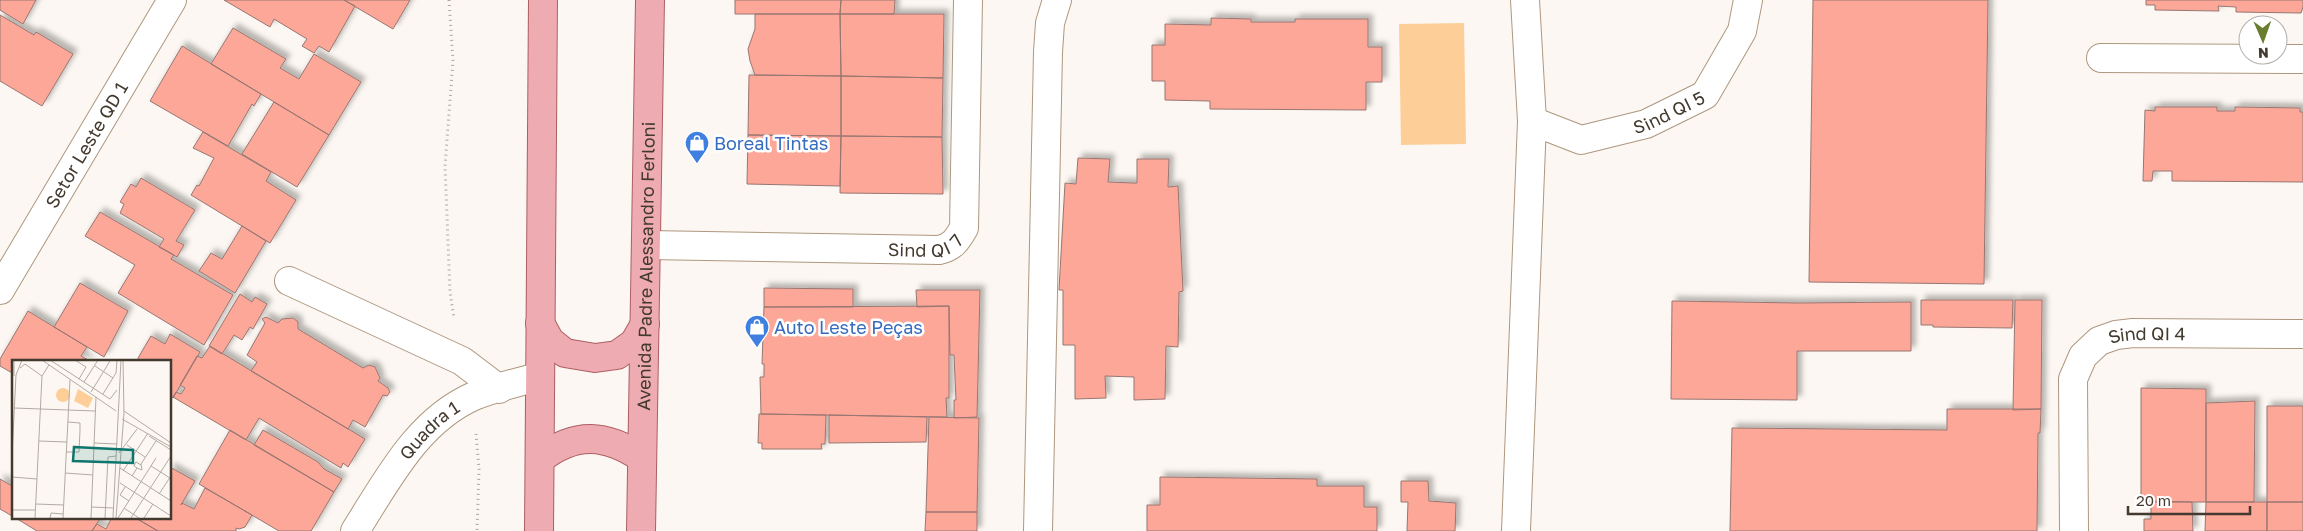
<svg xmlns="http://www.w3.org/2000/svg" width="2303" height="531" font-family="'Golos Text',sans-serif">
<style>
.green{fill:#fece99}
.building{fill:#fda799;stroke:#987671;filter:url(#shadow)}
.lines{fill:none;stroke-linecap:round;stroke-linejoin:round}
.minor-casing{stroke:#ae977e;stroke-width:30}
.major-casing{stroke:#ac5f62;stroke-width:30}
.path{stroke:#ada79f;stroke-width:3;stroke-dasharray:1 4;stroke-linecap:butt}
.minor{stroke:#fff;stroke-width:28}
.major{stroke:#efabb2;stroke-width:28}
.labels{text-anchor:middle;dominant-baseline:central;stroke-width:5;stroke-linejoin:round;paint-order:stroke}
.street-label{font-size:18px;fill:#433a2f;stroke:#fff}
.shop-label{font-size:18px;fill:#366cbe;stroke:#fff;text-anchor:start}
.inset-road{fill:none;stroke:#b2aba4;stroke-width:1}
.view{fill:#0f766e;fill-opacity:0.15;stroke:#0f766e;stroke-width:2.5}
.inset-edge{fill:none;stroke:#433a2f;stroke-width:2.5}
</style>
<defs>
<filter id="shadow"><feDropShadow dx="4.5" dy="-4.5" stdDeviation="2.5" flood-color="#0004"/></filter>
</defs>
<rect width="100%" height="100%" fill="#fcf7f2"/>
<path class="green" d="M 1464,23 L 1466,144 L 1401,145 L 1399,24 Z"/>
<path class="building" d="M 0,0 L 36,0 L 23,24 L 0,10 Z
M 224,0 L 344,0 L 355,6 L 329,52 L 319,46 L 314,53 L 302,46 L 307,39 L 274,19 L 270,27 Z
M 344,0 L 410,0 L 393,29 Z
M 735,0 L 841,0 L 840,14 L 735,14 Z
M 841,0 L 895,0 L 894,14 L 840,14 Z
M 1813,0 L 1988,0 L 1984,284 L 1809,282 Z
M 2146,0 L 2303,0 L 2303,7 L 2301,13 L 2236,12 L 2236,7 L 2218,6 L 2219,11 L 2155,10 L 2155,5 L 2146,5 Z
M 755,14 L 840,14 L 841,76 L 755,75 L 750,61 L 748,49 L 755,29 Z
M 840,14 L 944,14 L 943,78 L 841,76 Z
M 0,15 L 34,35 L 36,32 L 73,54 L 42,106 L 0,81 Z
M 1211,18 L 1251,19 L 1251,22 L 1295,22 L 1295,19 L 1368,19 L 1368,47 L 1382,47 L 1382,82 L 1366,82 L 1366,110 L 1210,109 L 1210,101 L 1165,100 L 1165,81 L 1152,81 L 1152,45 L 1165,45 L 1165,24 L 1211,25 Z
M 233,28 L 286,59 L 280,68 L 299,79 L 314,54 L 361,82 L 329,135 L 211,64 Z
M 182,46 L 261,94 L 254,106 L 252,104 L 228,146 L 150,101 Z
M 749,75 L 841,76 L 841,136 L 748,135 Z
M 841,76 L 943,78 L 942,137 L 841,136 Z
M 274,102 L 329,135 L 297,187 L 242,154 Z
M 2155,107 L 2217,107 L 2217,111 L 2235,111 L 2235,107 L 2300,108 L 2300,112 L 2303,112 L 2303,182 L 2172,181 L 2172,171 L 2153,171 L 2152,181 L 2143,181 L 2145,110 L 2155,111 Z
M 203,132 L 271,172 L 266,181 L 296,200 L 270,243 L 191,195 L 197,185 L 199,186 L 214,158 L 193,148 Z
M 748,135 L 841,136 L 840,186 L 747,184 Z
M 841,136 L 942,137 L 943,194 L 840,193 Z
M 1078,158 L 1110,159 L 1108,182 L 1133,183 L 1137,183 L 1137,159 L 1169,159 L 1168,187 L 1178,186 L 1183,291 L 1179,292 L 1178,347 L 1166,346 L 1165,399 L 1134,400 L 1134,377 L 1105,376 L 1106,398 L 1075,399 L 1075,345 L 1063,345 L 1063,290 L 1059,290 L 1065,183 L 1076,184 Z
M 141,178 L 195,210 L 176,241 L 184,245 L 177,257 L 159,247 L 164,239 L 120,213 L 124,204 L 120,202 L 131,184 L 136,187 Z
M 100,212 L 174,255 L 171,259 L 233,295 L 204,345 L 118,293 L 135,265 L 85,236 Z
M 242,226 L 266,241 L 235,293 L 199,271 L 211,253 L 222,259 Z
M 80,283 L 128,311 L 104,357 L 54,327 Z
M 764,288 L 853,289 L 853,307 L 764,307 Z
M 916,290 L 980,290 L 977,417 L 954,418 L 954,400 L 956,400 L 954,355 L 950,355 L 949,306 L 917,307 Z
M 240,294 L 252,302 L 255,297 L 267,304 L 253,329 L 250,327 L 242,340 L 234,335 L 222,354 L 209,346 Z
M 1921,300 L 2013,300 L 2012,328 L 1933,327 L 1933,325 L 1921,325 Z
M 2015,300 L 2042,300 L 2041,409 L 2013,410 Z
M 1672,301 L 1797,303 L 1911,302 L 1911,351 L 1797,351 L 1797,400 L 1671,399 Z
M 949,306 L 949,398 L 946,398 L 947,417 L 761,414 L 760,377 L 764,377 L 764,364 L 762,364 L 764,307 Z
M 28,311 L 87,347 L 81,356 L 90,361 L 14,361 L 14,374 L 0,366 L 0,359 Z
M 266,317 L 278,323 L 282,319 L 293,318 L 298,322 L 298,329 L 363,368 L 369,365 L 375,367 L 380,378 L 378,381 L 388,388 L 390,392 L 387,396 L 383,395 L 365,427 L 353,420 L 348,429 L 251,371 L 257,362 L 247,355 L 265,323 L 262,319 Z
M 170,334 L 200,352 L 173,398 L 170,396 L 170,361 L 139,361 L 138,358 L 151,336 L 165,344 Z
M 210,346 L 365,439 L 348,467 L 343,463 L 341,468 L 259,418 L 246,440 L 173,397 L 176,392 L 181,394 L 185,388 L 180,385 L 197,356 L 202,358 Z
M 2141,388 L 2206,389 L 2206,502 L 2141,502 Z
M 2255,401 L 2254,502 L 2206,502 L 2206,403 Z
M 2267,406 L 2303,406 L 2303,502 L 2267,502 Z
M 1947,409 L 2041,409 L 2040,433 L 2038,433 L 2037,531 L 1730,531 L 1732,428 L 1947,430 Z
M 759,414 L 826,415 L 825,444 L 821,444 L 822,449 L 762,449 L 762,443 L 758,443 Z
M 829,415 L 927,417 L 926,442 L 829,443 Z
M 929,417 L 979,418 L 977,512 L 926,512 Z
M 230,430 L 334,492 L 311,531 L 279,531 L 199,484 Z
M 263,430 L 318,462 L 324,469 L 342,479 L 334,492 L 254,445 Z
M 170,467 L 195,481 L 181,505 L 182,503 L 194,509 L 205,488 L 252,515 L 245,527 L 239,529 L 236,528 L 236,531 L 158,531 L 134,517 L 170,517 Z
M 1160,477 L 1317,479 L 1317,486 L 1364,486 L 1364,507 L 1377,507 L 1377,531 L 1147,531 L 1147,505 L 1160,505 Z
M 0,479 L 14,487 L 14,517 L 0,509 Z
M 1401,481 L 1428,481 L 1429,501 L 1456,503 L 1455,531 L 1407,531 L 1408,502 L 1401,502 Z
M 2151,501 L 2192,502 L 2193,531 L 2144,531 L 2144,519 L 2151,519 Z
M 2206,502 L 2267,502 L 2267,531 L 2205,531 Z
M 2267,502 L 2303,502 L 2303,531 L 2267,531 Z
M 926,512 L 977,512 L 977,531 L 925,531 Z
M 14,517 L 101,517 L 92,531 L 37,531 Z
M 112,517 L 134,517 L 158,531 L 92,531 L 97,524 L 106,529 Z"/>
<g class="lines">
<defs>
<g id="minor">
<path d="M 2101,58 L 2303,59"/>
<path id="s1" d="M 1532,121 L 1581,140 L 1646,124 L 1705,95 L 1742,31 L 1748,0"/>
<path id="s2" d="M 648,245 L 939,250 C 953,247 957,240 964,228 L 968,0"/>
<path d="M 289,281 L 462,361 L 499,389"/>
<path id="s3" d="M 0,290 L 172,0"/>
<path id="s4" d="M 355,531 C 387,481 417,421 474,396 C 495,387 518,383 540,376"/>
<path d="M 1038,531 L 1048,52 L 1050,23 L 1057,0"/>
<path d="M 1516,531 L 1532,121 L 1525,0"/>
<path id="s5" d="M 2074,531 L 2073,379 L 2083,356 L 2099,341 L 2116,335 L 2133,333 L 2303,334"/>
</g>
<g id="major">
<path d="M 540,323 L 550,341 L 565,353 L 595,358 L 617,355 L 634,343 L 645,324"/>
<path d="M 540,459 C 576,431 606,434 642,458"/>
<path d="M 539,531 L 543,0"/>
<path id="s6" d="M 641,531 L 650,0"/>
</g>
</defs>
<use href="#minor" class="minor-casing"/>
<use href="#major" class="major-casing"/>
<path class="path" d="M 449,0 L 453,61 L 445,166 L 450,292 L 454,318
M 476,434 L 479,469 L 477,531"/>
<use href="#minor" class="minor"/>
<use href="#major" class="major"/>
</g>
<defs>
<symbol id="shop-pin" viewBox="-11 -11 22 30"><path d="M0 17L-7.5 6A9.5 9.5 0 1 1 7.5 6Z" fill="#3f7fe0" stroke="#fff"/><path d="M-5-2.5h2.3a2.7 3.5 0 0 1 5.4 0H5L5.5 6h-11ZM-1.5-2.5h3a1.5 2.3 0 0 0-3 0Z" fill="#fff"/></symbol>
</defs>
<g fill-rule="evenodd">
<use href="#shop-pin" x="683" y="129" width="28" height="38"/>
<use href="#shop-pin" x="743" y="313" width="28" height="38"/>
</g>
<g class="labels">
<g class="street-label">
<text stroke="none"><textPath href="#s1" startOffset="145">Sind QI 5</textPath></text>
<text stroke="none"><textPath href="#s3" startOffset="169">Setor Leste QD 1</textPath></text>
<text stroke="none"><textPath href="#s2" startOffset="278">Sind QI 7</textPath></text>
<text stroke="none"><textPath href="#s6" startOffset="265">Avenida Padre Alessandro Ferloni</textPath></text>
<text stroke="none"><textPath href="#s5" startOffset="248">Sind QI 4</textPath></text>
<text stroke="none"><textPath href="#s4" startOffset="126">Quadra 1</textPath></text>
</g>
<g class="shop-label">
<text x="714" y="143">Boreal Tintas</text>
<text x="774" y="327">Auto Leste Peças</text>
</g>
</g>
<g transform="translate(12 360)">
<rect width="159" height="159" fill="#fcf7f2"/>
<path d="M44 35a7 7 0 1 1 14 0a7 7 0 1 1-14 0ZM 66,29 L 81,38 L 76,48 L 62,41 Z" fill="#fece99"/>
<path class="inset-road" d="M 30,0 L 104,51M 38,0 L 98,39 L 105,30M 63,0 L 74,7 L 67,19M 83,6 L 101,18M 8,8 L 13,4 L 30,16M 2,16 L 2,0M 72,22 L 86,0M 79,32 L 98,1M 91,34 L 104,13 L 105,0M 2,48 L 83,51M 112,51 L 159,83M 110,59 L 159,87M 137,76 L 159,90M 27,81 L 55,82M 82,83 L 105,84M 115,85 L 133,97M 54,92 L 67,92 L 68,70 L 68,63 L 56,62M 107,93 L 125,69M 0,96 L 4,15 L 10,0M 139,106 L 158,118M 108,108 L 159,141M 125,108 L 130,110 L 129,104 L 144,81M 111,111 L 136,73M 53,113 L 81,115M 120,116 L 125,108 L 122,106 L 124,102 L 129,105M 0,117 L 25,119M 108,123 L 159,156M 113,127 L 108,135 L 117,141M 147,134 L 159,116M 24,144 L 52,145M 79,147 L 102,148M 112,148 L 127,158M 0,150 L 23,150M 23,158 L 30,16 L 37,5M 38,158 L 39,153 L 51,154M 51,158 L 58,20M 79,158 L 84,37M 93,158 L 96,97 L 104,96M 101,158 L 109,0M 104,158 L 112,53 L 111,0M 106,158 L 144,98M 119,158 L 159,96M 132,158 L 141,144"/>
<path class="view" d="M 62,87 L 121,90 L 121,103 L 61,101 Z"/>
<rect width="159" height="159" class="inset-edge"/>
</g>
<g transform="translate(2263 40) rotate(178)"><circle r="24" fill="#ffffff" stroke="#b4b0ac"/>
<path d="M0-4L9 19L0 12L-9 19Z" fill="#687d2d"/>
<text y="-8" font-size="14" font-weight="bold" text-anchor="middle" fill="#433a2f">N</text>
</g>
<path d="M2128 506v8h122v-8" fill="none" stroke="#433a2f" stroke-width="2.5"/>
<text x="2136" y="506" font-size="15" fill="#433a2f" stroke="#ffffff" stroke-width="4" paint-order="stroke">20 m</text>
</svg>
